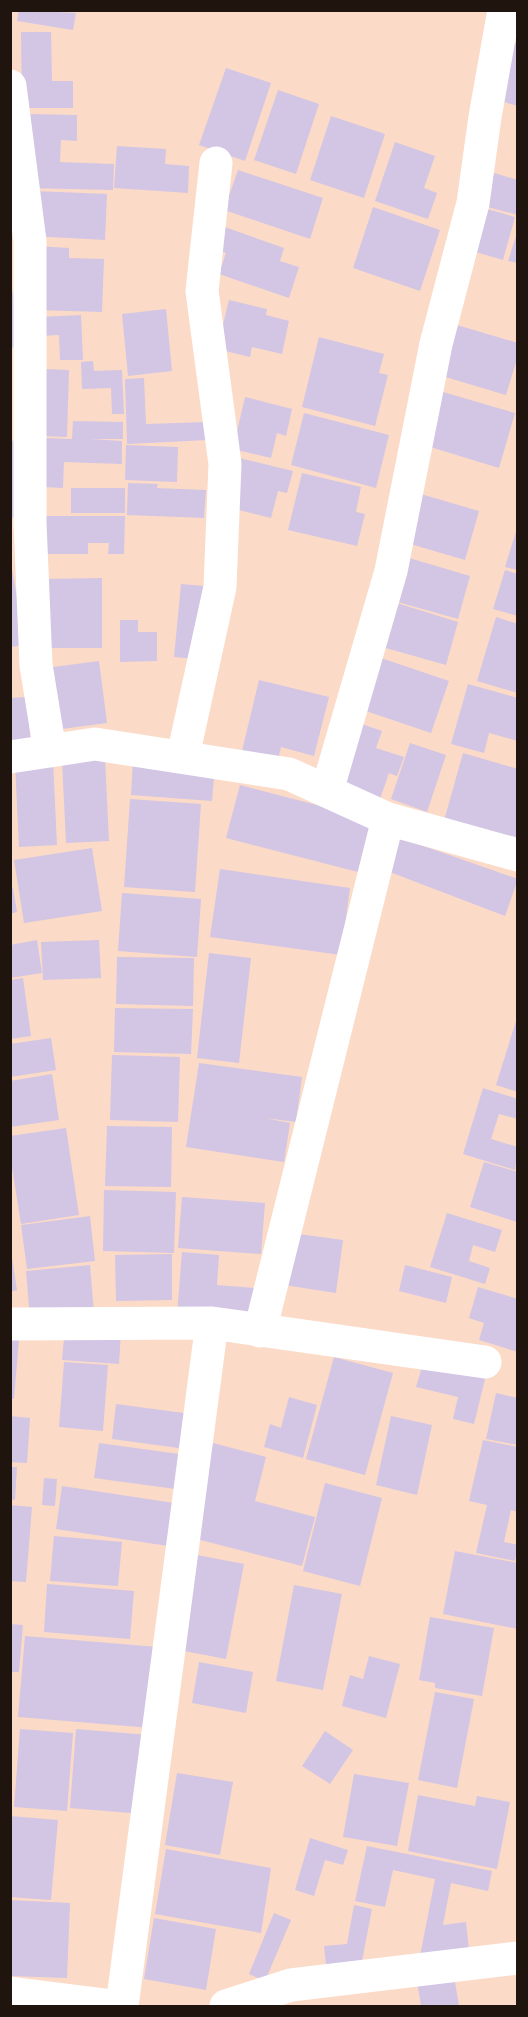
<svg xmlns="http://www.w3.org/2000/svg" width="528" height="2017" font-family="Literata,serif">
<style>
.building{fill:#d3c5e4}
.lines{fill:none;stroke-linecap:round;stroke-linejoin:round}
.minor{stroke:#fff;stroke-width:33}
</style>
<rect width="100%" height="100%" fill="#fbdbc7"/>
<path class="building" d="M 19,10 L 76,13 L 73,30 L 17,21 Z
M 21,32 L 51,32 L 52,81 L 73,81 L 73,108 L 22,108 Z
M 510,42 L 518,44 L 518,106 L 493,99 Z
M 226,68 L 271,83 L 245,161 L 199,145 Z
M 278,90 L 319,104 L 296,174 L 254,160 Z
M 26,114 L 77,115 L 77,141 L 61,140 L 60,162 L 114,164 L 113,190 L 25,188 Z
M 331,116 L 385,134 L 364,198 L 310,180 Z
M 395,142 L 435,156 L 424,188 L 437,193 L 428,219 L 375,201 Z
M 117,146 L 166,149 L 165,164 L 189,166 L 188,193 L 114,188 Z
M 238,170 L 323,198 L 310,239 L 224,210 Z
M 494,173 L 518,180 L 518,215 L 484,206 Z
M 34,191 L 107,194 L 105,240 L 32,236 Z
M 373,207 L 440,230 L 420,291 L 353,268 Z
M 484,208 L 515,217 L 503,260 L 472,251 Z
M 216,224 L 284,248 L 280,261 L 299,267 L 289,298 L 219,274 L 226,253 L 208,247 Z
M 518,230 L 518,263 L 508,261 Z
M 36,246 L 69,248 L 69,258 L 104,259 L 102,312 L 34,310 Z
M 10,277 L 22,346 L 10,348 Z
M 229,300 L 267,309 L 266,315 L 289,321 L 282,354 L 252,347 L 250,357 L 217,349 Z
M 166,309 L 172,371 L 128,376 L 122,314 Z
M 81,315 L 83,360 L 60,360 L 59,335 L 38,336 L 37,317 Z
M 457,325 L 518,343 L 518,356 L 506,395 L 442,376 Z
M 319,337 L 384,354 L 379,373 L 388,375 L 375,426 L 302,407 Z
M 93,361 L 94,371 L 122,370 L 124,414 L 112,414 L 111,388 L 82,389 L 81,362 Z
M 44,369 L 69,370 L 67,437 L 41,436 Z
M 144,378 L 146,424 L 207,422 L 208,440 L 127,444 L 125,379 Z
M 443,392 L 515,413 L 499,468 L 427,446 Z
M 245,397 L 292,409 L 286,436 L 277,433 L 271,458 L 233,449 Z
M 304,413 L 389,435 L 376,488 L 291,465 Z
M 73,421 L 123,422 L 123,439 L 91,439 L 122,441 L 122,464 L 64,462 L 63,488 L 43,487 L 45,438 L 72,439 Z
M 19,440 L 26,516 L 10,518 L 10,441 Z
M 126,445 L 178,447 L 177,482 L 125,480 Z
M 239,458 L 293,471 L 287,493 L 278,491 L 271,518 L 227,507 Z
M 302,473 L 361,487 L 356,512 L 365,514 L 357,546 L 288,530 Z
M 128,483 L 158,484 L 157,488 L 206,490 L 204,518 L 127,515 Z
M 71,488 L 125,488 L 125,513 L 71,513 Z
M 414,492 L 479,511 L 465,560 L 400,541 Z
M 40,516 L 125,516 L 124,554 L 108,554 L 109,543 L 88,543 L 88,554 L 40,554 Z
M 517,528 L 518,528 L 518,570 L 505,567 Z
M 399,555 L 470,576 L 458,619 L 387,599 Z
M 10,557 L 25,645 L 10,647 Z
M 505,570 L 518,574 L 518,616 L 493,609 Z
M 102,578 L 102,648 L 44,648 L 44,579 Z
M 181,584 L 204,586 L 197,659 L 174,657 Z
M 387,600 L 458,622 L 446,665 L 375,645 Z
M 496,617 L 518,624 L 518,693 L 477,681 Z
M 120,620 L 138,620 L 138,632 L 157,632 L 157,661 L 120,662 Z
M 375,656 L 449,681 L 431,733 L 357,708 Z
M 99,661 L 107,723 L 54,730 L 46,668 Z
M 259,680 L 329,697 L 314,756 L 281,747 L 277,764 L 241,755 Z
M 468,684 L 518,698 L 518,741 L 489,733 L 484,753 L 451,744 Z
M 26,697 L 32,751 L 10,753 L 10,698 Z
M 356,722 L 382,731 L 376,748 L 404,757 L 397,776 L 389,773 L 380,799 L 336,784 Z
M 410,743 L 446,755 L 427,812 L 391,799 Z
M 463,753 L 518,769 L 518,849 L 442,828 Z
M 105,758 L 109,841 L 66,843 L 62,760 Z
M 133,759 L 215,765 L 212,801 L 131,795 Z
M 53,761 L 57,845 L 19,847 L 15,763 Z
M 240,785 L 371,819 L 358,872 L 226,838 Z
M 130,799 L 201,804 L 195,892 L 124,887 Z
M 395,836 L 518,879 L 505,916 L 382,869 Z
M 92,848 L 102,911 L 24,923 L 14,860 Z
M 220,869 L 350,888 L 341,955 L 210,937 Z
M 13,888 L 17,912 L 10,914 L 10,889 Z
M 122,893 L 201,899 L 197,957 L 118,951 Z
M 37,940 L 42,973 L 10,978 L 10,945 Z
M 99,940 L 101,978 L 43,980 L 41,942 Z
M 209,953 L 251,958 L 239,1063 L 197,1058 Z
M 117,957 L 194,958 L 193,1006 L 116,1004 Z
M 23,978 L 31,1036 L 10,1039 L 10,980 Z
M 115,1008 L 193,1009 L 191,1054 L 114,1052 Z
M 516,1021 L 518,1022 L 518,1092 L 496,1085 Z
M 51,1038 L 56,1070 L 10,1077 L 10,1044 Z
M 112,1055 L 180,1057 L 178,1122 L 110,1120 Z
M 199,1063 L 302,1077 L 296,1122 L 265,1118 L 290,1123 L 284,1162 L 186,1147 Z
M 52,1074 L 59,1120 L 10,1127 L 10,1081 Z
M 483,1088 L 518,1099 L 518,1119 L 499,1114 L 491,1139 L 518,1147 L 515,1170 L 463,1154 Z
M 107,1126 L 172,1127 L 171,1187 L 105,1186 Z
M 66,1128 L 79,1215 L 21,1224 L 10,1155 L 10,1136 Z
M 484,1162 L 518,1172 L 517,1222 L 470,1207 Z
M 104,1190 L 176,1192 L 174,1253 L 103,1251 Z
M 182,1197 L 265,1203 L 261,1254 L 178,1248 Z
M 447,1213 L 502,1230 L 495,1252 L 473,1245 L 469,1261 L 490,1268 L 485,1284 L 430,1267 Z
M 90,1216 L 95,1261 L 27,1269 L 21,1225 Z
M 291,1233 L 343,1240 L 336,1293 L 284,1285 Z
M 182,1252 L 219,1255 L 217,1285 L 255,1288 L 253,1314 L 177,1315 Z
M 172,1254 L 172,1300 L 116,1301 L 115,1255 Z
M 12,1257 L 17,1290 L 10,1292 L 10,1258 Z
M 90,1265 L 94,1312 L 30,1318 L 26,1271 Z
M 405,1265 L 452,1277 L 446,1303 L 399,1291 Z
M 478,1287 L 518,1299 L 518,1352 L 479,1340 L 484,1323 L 469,1318 Z
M 65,1327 L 121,1332 L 119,1364 L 62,1360 Z
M 10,1339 L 19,1340 L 14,1399 L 10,1398 Z
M 334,1357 L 393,1373 L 365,1475 L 306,1459 Z
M 424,1360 L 486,1375 L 474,1424 L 453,1419 L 458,1397 L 416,1387 Z
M 64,1362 L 108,1365 L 103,1431 L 59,1427 Z
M 496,1393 L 518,1398 L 518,1445 L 486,1439 Z
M 289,1397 L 317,1405 L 303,1458 L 264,1447 L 270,1424 L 281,1428 Z
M 116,1404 L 191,1414 L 186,1449 L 112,1439 Z
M 10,1416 L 30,1418 L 27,1463 L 10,1462 Z
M 391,1416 L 432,1425 L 417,1495 L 376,1485 Z
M 483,1440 L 518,1447 L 518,1512 L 511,1510 L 504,1542 L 518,1545 L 515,1561 L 476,1553 L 487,1505 L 469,1501 Z
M 99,1443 L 179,1454 L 175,1489 L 94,1478 Z
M 213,1443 L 266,1457 L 255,1501 L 315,1517 L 302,1566 L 189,1537 Z
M 10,1467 L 17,1467 L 15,1500 L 10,1499 Z
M 44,1478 L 57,1479 L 55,1506 L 42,1505 Z
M 325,1483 L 382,1498 L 360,1586 L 303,1571 Z
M 62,1486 L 174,1503 L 168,1546 L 56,1529 Z
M 10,1505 L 32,1507 L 26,1582 L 10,1581 Z
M 54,1536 L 122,1542 L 118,1586 L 50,1581 Z
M 455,1551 L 518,1563 L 518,1629 L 443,1614 Z
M 197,1555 L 244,1564 L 226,1659 L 179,1650 Z
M 47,1584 L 134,1591 L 130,1639 L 44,1632 Z
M 294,1585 L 342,1594 L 323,1690 L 276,1681 Z
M 430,1617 L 494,1628 L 482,1696 L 435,1688 L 435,1683 L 419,1680 Z
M 10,1624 L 23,1625 L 19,1672 L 10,1672 Z
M 25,1636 L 158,1647 L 151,1728 L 18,1717 Z
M 369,1656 L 400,1664 L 386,1718 L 342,1706 L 350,1675 L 363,1679 Z
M 199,1662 L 253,1672 L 246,1713 L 192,1703 Z
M 435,1692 L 474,1699 L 457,1788 L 418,1780 Z
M 20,1729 L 73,1733 L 67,1811 L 14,1807 Z
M 76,1729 L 149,1735 L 142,1814 L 70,1808 Z
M 325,1731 L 353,1750 L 330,1784 L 302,1766 Z
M 177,1773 L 233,1782 L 220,1855 L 165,1845 Z
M 354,1774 L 409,1783 L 397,1846 L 343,1837 Z
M 418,1795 L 475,1806 L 477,1796 L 510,1802 L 497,1869 L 408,1851 Z
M 10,1816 L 58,1820 L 51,1900 L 10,1897 Z
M 310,1838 L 348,1850 L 343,1865 L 325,1860 L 314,1896 L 295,1890 Z
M 367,1846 L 492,1871 L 488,1891 L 451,1883 L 443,1925 L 466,1922 L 469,1951 L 420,1956 L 435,1879 L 393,1870 L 385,1907 L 355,1901 Z
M 166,1849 L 271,1868 L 261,1933 L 155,1914 Z
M 10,1900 L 70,1903 L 67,1978 L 10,1976 Z
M 354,1905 L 372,1909 L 362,1961 L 326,1965 L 324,1946 L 347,1944 Z
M 274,1913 L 291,1920 L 265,1981 L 249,1974 Z
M 154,1918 L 216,1929 L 206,1990 L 144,1979 Z
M 453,1970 L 459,2006 L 421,2006 L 416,1975 Z"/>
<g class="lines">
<path class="minor" d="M 10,86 L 30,241 L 30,523 L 36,665 L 50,751
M 183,756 L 220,587 L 225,464 L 202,291 L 216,163
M 10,757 L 95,744 L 289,774 L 388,819 L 518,855
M 327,791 L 391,571 L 436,344 L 473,203 L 485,117 L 504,10
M 10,1324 L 212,1323 L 485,1362
M 260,1331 L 388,819
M 10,1993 L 113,2006
M 122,2006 L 212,1323
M 226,2006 L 291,1985 L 518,1958"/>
</g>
<rect width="528" height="2017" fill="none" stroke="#20150e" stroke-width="24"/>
</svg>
